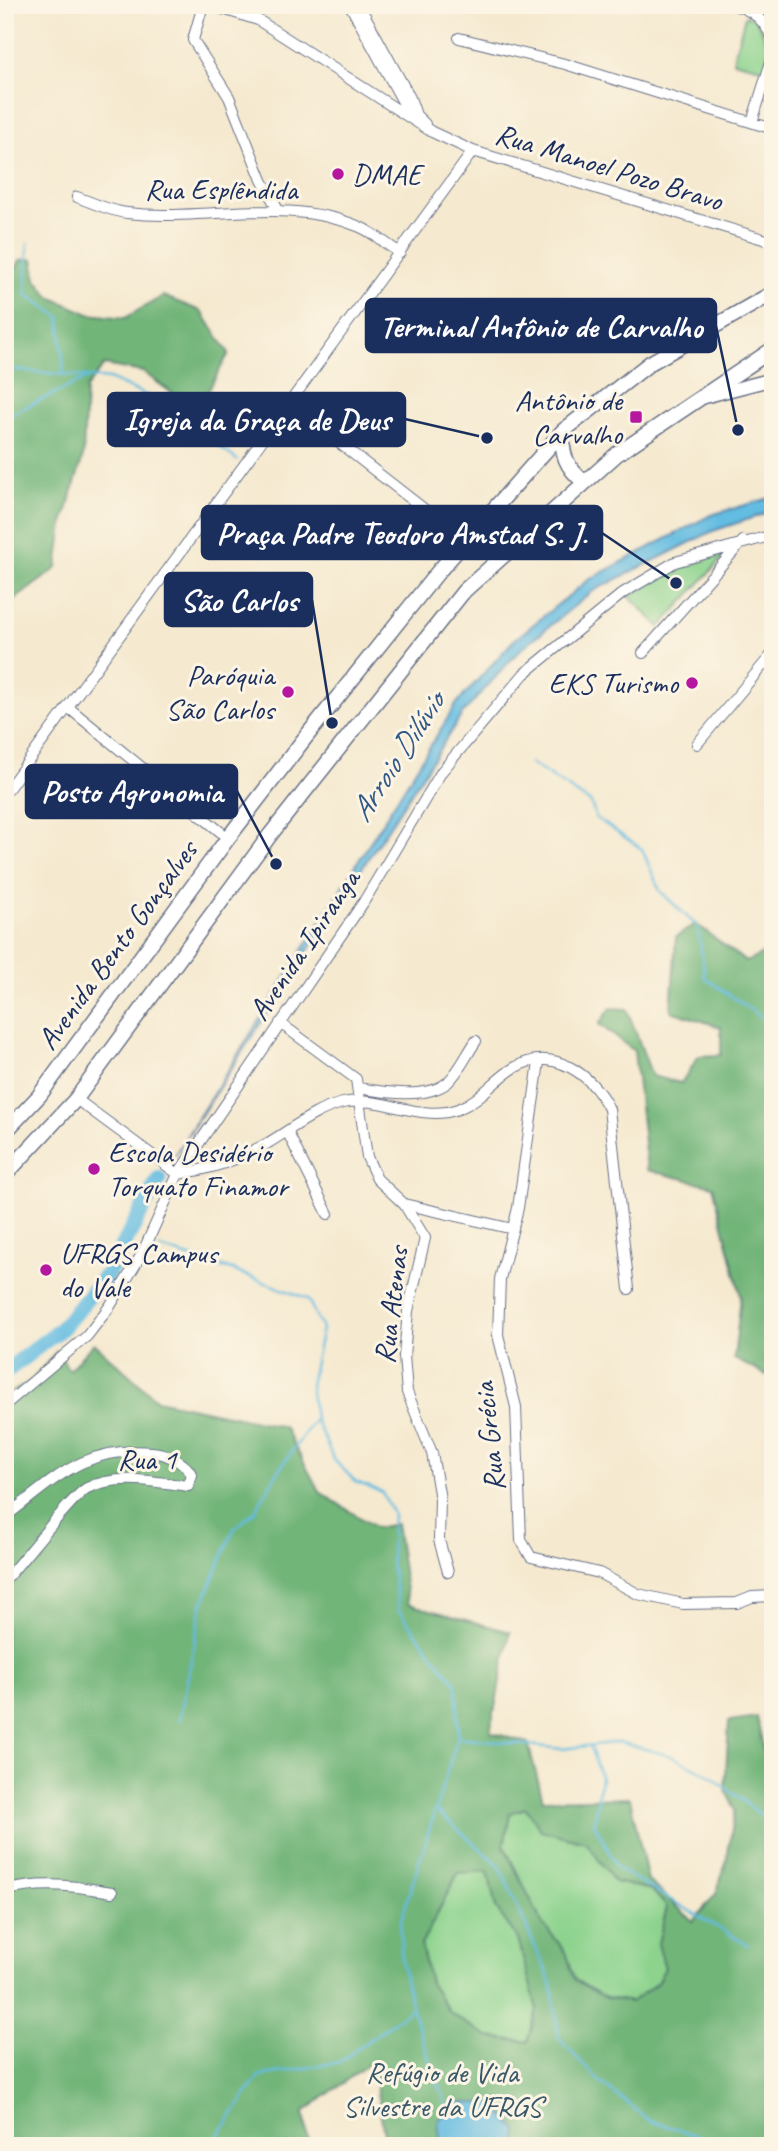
<svg xmlns="http://www.w3.org/2000/svg" width="778" height="2151" font-family="Caveat,sans-serif">
<style>
.green{fill:#8dd38e;stroke:#548176;stroke-width:2}
.forest{fill:#72b579;stroke:#46726c;stroke-width:2;fill-rule:evenodd}
.water{fill:#64bce1;stroke:#4076a0;stroke-width:2}
.lines{fill:none;stroke-linecap:round;stroke-linejoin:round}
.stream{stroke:#64bce1;stroke-width:2.5}
.river{stroke:#64bce1;stroke-width:16}
.minor-casing{stroke:#677086;stroke-width:12}
.secondary-casing{stroke:#677086;stroke-width:15}
.primary-casing{stroke:#677086;stroke-width:17}
.minor{stroke:#fff;stroke-width:10}
.secondary{stroke:#fff;stroke-width:12}
.primary{stroke:#fff;stroke-width:14}
.poi-dot{fill:#b5179e;stroke:#fcf5e5;stroke-width:2.5}
.labels{text-anchor:middle;dominant-baseline:central;stroke-width:6;stroke-linejoin:round;paint-order:stroke}
.street-label{font-size:30px;fill:#1b2f5e;stroke:#fcf5e5}
.poi-label{font-size:30px;fill:#1b2f5e;stroke:#fcf5e5;text-anchor:start}
.park-label{font-size:30px;fill:#38586a;stroke:#fcf5e5}
.water-label{font-size:32px;font-style:italic;fill:#315985;stroke:#fcf5e5}
.leader{fill:none;stroke:#1b2f5e;stroke-width:2.5}
.callout-dot{fill:#1b2f5e;stroke:#fcf5e5;stroke-width:2.5}
.callout{fill:#1b2f5e;stroke:#1b2f5e;stroke-width:2.5}
.callout-label{font-size:32px;text-anchor:middle;font-weight:bold;fill:#fff}
</style>
<rect width="100%" height="100%" fill="#fcf5e5"/>
<filter id="ink" filterUnits="userSpaceOnUse"><feTurbulence type="fractalNoise" baseFrequency=".0143" numOctaves="2"/><feDisplacementMap in="SourceGraphic" scale="14" xChannelSelector="R" yChannelSelector="G"/><feConvolveMatrix kernelMatrix="1 2 1 2 8 2 1 2 1" color-interpolation-filters="sRGB"/></filter>
<filter id="wash" filterUnits="userSpaceOnUse"><feTurbulence type="fractalNoise" baseFrequency=".00686" numOctaves="4" result="noise"/><feDisplacementMap in="SourceGraphic" scale="28" xChannelSelector="R" yChannelSelector="G"/><feGaussianBlur stdDeviation="1.57" result="paint"/><feColorMatrix in="noise" values="0 0 0 0 0 0 0 0 0 0 0 0 0 0 0 0 0 1.4 0 .05"/><feComposite in="paint" operator="in"/></filter>
<g filter="url(#wash)">
<rect width="100%" height="100%" fill="#f5e9cf"/>
<path class="green" d="M 745,16 L 755,18 L 771,50 L 766,69 L 733,61 Z
M 729,551 L 660,627 L 629,596 L 675,570 Z
M 526,1808 L 541,1830 L 586,1842 L 615,1882 L 652,1890 L 667,1907 L 658,1944 L 665,1968 L 657,1983 L 631,2002 L 606,1998 L 575,1980 L 566,1952 L 542,1923 L 504,1846 L 510,1813 Z
M 488,1871 L 496,1908 L 518,1939 L 537,2009 L 528,2042 L 488,2037 L 450,2013 L 430,1983 L 421,1945 L 458,1873 Z"/>
<path class="forest" d="M 33,259 L 36,279 L 50,297 L 89,314 L 125,318 L 163,296 L 201,311 L 229,353 L 197,411 L 143,372 L 104,365 L 86,388 L 83,456 L 63,524 L 57,568 L 14,600 L 5,596 L 11,551 L 5,544 L 5,292 L 20,260 Z
M 696,924 L 746,962 L 773,949 L 773,1374 L 766,1375 L 734,1359 L 741,1296 L 713,1186 L 647,1170 L 634,1051 L 599,1024 L 611,1008 L 627,1009 L 652,1076 L 681,1083 L 699,1056 L 721,1055 L 721,1027 L 671,1011 L 676,937 Z
M 94,1343 L 157,1400 L 284,1427 L 320,1492 L 376,1528 L 396,1524 L 408,1604 L 510,1632 L 490,1732 L 528,1743 L 543,1800 L 630,1798 L 648,1881 L 693,1921 L 716,1894 L 727,1859 L 735,1810 L 725,1789 L 729,1721 L 757,1717 L 773,1798 L 773,2146 L 386,2146 L 372,2061 L 304,2112 L 309,2146 L 5,2146 L 5,1396 L 32,1380 L 57,1351 L 69,1370 ZM 526,1808 L 541,1830 L 586,1842 L 615,1882 L 652,1890 L 667,1907 L 658,1944 L 665,1968 L 657,1983 L 631,2002 L 606,1998 L 575,1980 L 566,1952 L 542,1923 L 504,1846 L 510,1813 ZM 488,1871 L 496,1908 L 518,1939 L 537,2009 L 528,2042 L 488,2037 L 450,2013 L 430,1983 L 421,1945 L 458,1873 Z"/>
<path class="water" d="M 773,497 L 773,511 L 713,531 L 593,591 L 520,650 L 463,713 L 175,1155 L 457,703 L 513,641 L 588,580 L 711,515 Z
M 455,2103 L 492,2103 L 517,2130 L 517,2146 L 441,2146 L 438,2121 Z"/>
<g class="lines">
<path class="stream" d="M 28,243 L 26,294 L 60,317 L 64,375
M 5,365 L 15,370 L 109,379 L 209,423 L 217,445 L 237,460
M 5,417 L 87,378
M 530,763 L 591,803 L 596,818 L 642,849 L 660,891 L 698,927 L 705,978 L 773,1025
M 160,1248 L 232,1270 L 308,1299 L 322,1329 L 310,1385 L 315,1419 L 334,1460 L 356,1482 L 382,1492 L 393,1514 L 391,1562 L 399,1611 L 457,1685 L 458,1737 L 401,1920 C 396,1985 427,2050 448,2110
M 179,1721 L 202,1605 L 234,1529 L 256,1510 L 278,1471 L 315,1419
M 458,1737 L 562,1749 L 619,1742 L 671,1756 L 708,1774 L 773,1824
M 590,1746 L 601,1779 L 594,1823 L 618,1869 L 748,1945
M 437,1811 L 499,1865 L 552,1985 L 559,2039 L 601,2083 L 650,2121 L 731,2146
M 211,2146 L 259,2076 L 340,2062 L 411,2009"/>
<path class="river" d="M 5,1372 L 62,1328 L 108,1273 L 159,1179"/>
</g>
</g>
<g filter="url(#ink)">
<g class="lines">
<defs>
<path id="minor" d="M 203,5 L 193,40 L 229,97 L 262,180 L 278,210
M 210,5 L 258,20 L 432,132 L 473,151 L 773,242
M 350,5 L 403,102 L 425,124
M 359,5 L 410,98 L 415,112
M 734,5 C 755,11 763,20 773,39
M 459,38 L 565,64 L 773,129
M 752,122 L 773,55
M 77,197 C 93,203 110,211 127,213 C 205,222 286,195 360,227 C 374,233 387,245 400,253
M 288,403 L 465,541
M 643,653 L 743,541
M 69,708 L 228,838
M 697,744 L 773,653
M 5,793 L 473,151
M 280,1023 L 356,1079 L 367,1157 L 377,1179 L 404,1204 L 425,1238 L 408,1311 L 404,1356 L 407,1392 L 432,1453 L 440,1499 L 439,1540 L 448,1572
M 539,1062 L 518,1208 L 500,1279 L 498,1335 L 516,1407 L 521,1540 L 531,1557 L 599,1573 L 638,1594 L 683,1604 L 737,1603 L 752,1597 L 773,1596
M 358,1088 C 382,1092 427,1100 448,1082 C 459,1072 467,1054 476,1041
M 76,1099 L 178,1174 C 213,1169 237,1160 268,1143 C 292,1129 316,1109 343,1103 C 381,1094 420,1123 458,1109 C 481,1100 494,1080 514,1068 C 553,1045 592,1075 609,1109 L 629,1289
M 287,1131 L 328,1214
M 404,1204 L 513,1229
M 5,1405 L 87,1336 L 110,1306 L 142,1254 L 178,1174 L 363,903 L 442,771 L 524,674 L 623,593 L 675,562 L 773,535
M 5,1517 C 55,1479 85,1445 152,1452 C 166,1453 185,1462 192,1475 L 188,1486 C 156,1482 118,1473 87,1488 C 73,1495 20,1564 5,1580
M 5,1891 C 42,1881 75,1886 112,1892"/>
<path id="secondary" d="M 704,397 L 773,379"/>
<path id="primary" d="M 563,431 C 561,454 566,467 584,482
M 5,1132 L 39,1096 L 228,838 L 305,738 L 438,572 L 563,431 L 650,363 L 773,293
M 5,1175 L 76,1099 L 270,835 L 464,591 L 617,454 L 773,349"/>
</defs>
<use href="#minor" class="minor-casing"/>
<use href="#secondary" class="secondary-casing"/>
<use href="#primary" class="primary-casing"/>
<use href="#minor" class="minor"/>
<use href="#secondary" class="secondary"/>
<use href="#primary" class="primary"/>
</g>
</g>
<g class="poi-dot">
<circle cx="338" cy="174" r="7"/>
<rect x="629" y="410" width="14" height="14" rx="3.5"/>
<circle cx="692" cy="683" r="7"/>
<circle cx="288" cy="692" r="7"/>
<circle cx="94" cy="1169" r="7"/>
<circle cx="46" cy="1270" r="7"/>
</g>
<g class="labels">
<g class="street-label">
<text transform="translate(609 167) rotate(17)">Rua Manoel Pozo Bravo</text>
<text x="221" y="189">Rua Esplêndida</text>
<text transform="translate(117 945) rotate(-54)">Avenida Bento Gonçalves</text>
<text transform="translate(304 945) rotate(-56)">Avenida Ipiranga</text>
<text transform="translate(391 1305) rotate(-83)">Rua Atenas</text>
<text transform="translate(489 1437) rotate(-96)">Rua Grécia</text>
<text x="147" y="1459">Rua 1</text>
</g>
<g class="poi-label">
<text x="352" y="174">DMAE</text>
<text x="622" y="400" text-anchor="end">Antônio de<tspan x="622" dy="34">Carvalho</tspan></text>
<text x="274" y="675" text-anchor="end">Paróquia<tspan x="274" dy="34">São Carlos</tspan></text>
<text x="678" y="683" text-anchor="end">EKS Turismo</text>
<text x="108" y="1152">Escola Desidério<tspan x="108" dy="34">Torquato Finamor</tspan></text>
<text x="60" y="1253">UFRGS Campus<tspan x="60" dy="34">do Vale</tspan></text>
</g>
<g class="park-label">
<text x="442" y="2072">Refúgio de Vida<tspan x="442" dy="34">Silvestre da UFRGS</tspan></text>
</g>
<g class="water-label">
<text transform="translate(397 757) rotate(-57)">Arroio Dilúvio</text>
</g>
</g>
<path class="leader" d="M738 430L716 326M487 438L405 419M676 583L602 533M332 723L312 600M276 864L237 791"/>
<g class="callout-dot">
<circle cx="738" cy="430" r="7"/>
<circle cx="487" cy="438" r="7"/>
<circle cx="676" cy="583" r="7"/>
<circle cx="332" cy="723" r="7"/>
<circle cx="276" cy="864" r="7"/>
</g>
<g class="callout">
<rect x="366" y="299" width="350" height="53" rx="7"/>
<rect x="108" y="393" width="297" height="53" rx="7"/>
<rect x="202" y="506" width="400" height="53" rx="7"/>
<rect x="165" y="573" width="147" height="53" rx="7"/>
<rect x="26" y="765" width="211" height="53" rx="7"/>
</g>
<g class="callout-label">
<text x="541" y="337">Terminal Antônio de Carvalho</text>
<text x="257" y="430">Igreja da Graça de Deus</text>
<text x="402" y="544">Praça Padre Teodoro Amstad S. J.</text>
<text x="239" y="611">São Carlos</text>
<text x="132" y="802">Posto Agronomia</text>
</g>
<rect width="778" height="2151" fill="none" stroke="#fcf5e5" stroke-width="28"/>
</svg>
